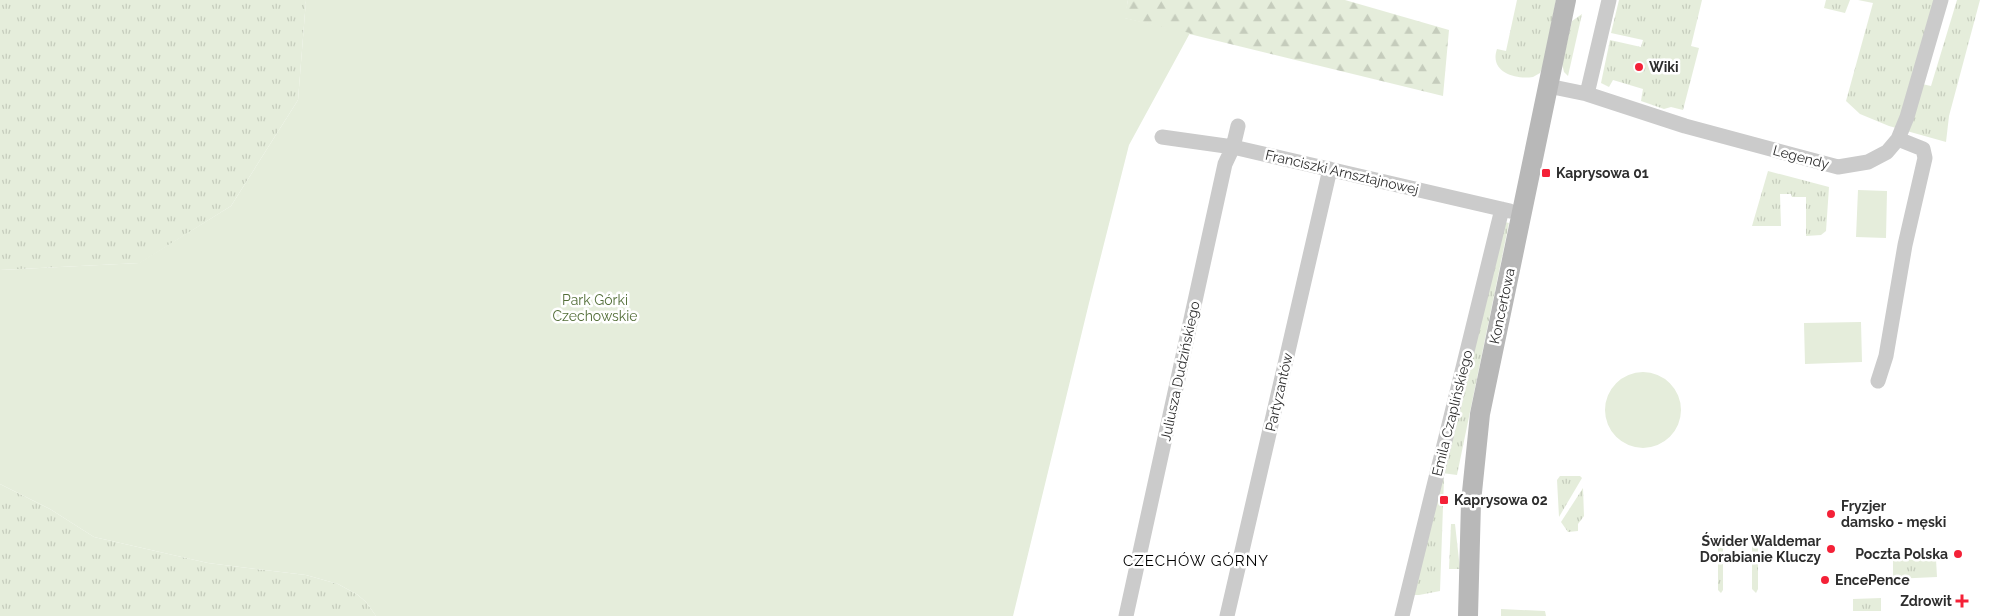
<svg xmlns="http://www.w3.org/2000/svg" width="1990" height="616" font-family="Raleway,sans-serif">
<style>
.grass{fill:url(#grass-tufts)}
.forest{fill:url(#forest-firs)}
.green{fill:#e5eddb}
.lines{fill:none;stroke-linecap:round;stroke-linejoin:round}
.street{stroke:#cbcbcb;stroke-width:15}
.secondary{stroke:#b8b8b8;stroke-width:20}
.poi-dot{fill:#f42137;stroke:#fff;stroke-width:2}
.labels{text-anchor:middle;dominant-baseline:central;stroke-width:5;stroke-linejoin:round;paint-order:stroke}
.poi-label{font-size:14px;font-weight:bold;fill:#2e2e2e;stroke:#fff;text-anchor:start}
.street-label{font-size:14px;fill:#2e2e2e;stroke:#fff}
.park-label{font-size:14px;fill:#536e38;stroke:#fff}
.neighbourhood-label{font-size:15px;letter-spacing:1px;fill:#000;stroke:#fff}
</style>
<defs>
<pattern id="grass-tufts" width="24" height="20" patternUnits="userSpaceOnUse" patternTransform="scale(1.25)"><rect width="24" height="20" fill="#e5eddb"/><path d="M3 7l-1-3M5 7V3M7 7l1-3M15 17l-1-3M17 17v-4M19 17l1-3" fill="none" stroke="#c5ccbc"/></pattern>
<pattern id="forest-firs" width="22" height="20" patternUnits="userSpaceOnUse" patternTransform="scale(1.25)"><rect width="22" height="20" fill="#e5eddb"/><path d="M5 1l3.5 6h-7zM16 11l3.5 6h-7z" fill="#c5ccbc"/></pattern>
</defs>
<rect width="100%" height="100%" fill="#fff"/>
<path class="grass" d="M 0,0 L 306,0 L 298,100 L 231,206 L 140,263 L 0,270 Z
M 1517,0 L 1556,0 L 1543,66 L 1540,73 L 1533,77 C 1515,80 1489,72 1497,49 L 1506,51 Z
M 1619,0 L 1702,0 L 1691,46 L 1699,48 L 1683,110 L 1671,107 L 1664,109 L 1641,101 L 1643,89 L 1613,80 L 1609,87 L 1601,83 L 1610,40 L 1641,47 L 1643,40 L 1611,33 Z
M 1826,0 L 1850,0 L 1845,13 L 1824,8 Z
M 1858,0 L 1939,0 L 1922,84 L 1931,86 L 1957,0 L 1980,0 L 1949,116 L 1946,142 L 1889,126 L 1860,114 L 1846,101 L 1873,3 Z
M 1582,14 L 1568,76 L 1564,72 L 1562,64 L 1572,21 Z
M 1768,171 L 1829,187 L 1826,231 L 1821,235 L 1806,236 L 1806,197 L 1792,197 L 1791,194 L 1780,194 L 1781,226 L 1752,226 Z
M 1505,222 L 1509,223 L 1457,475 L 1442,473 Z
M 1560,476 L 1580,476 L 1582,478 L 1559,517 L 1557,480 Z
M 1441,478 L 1444,478 L 1440,591 L 1419,595 L 1412,595 Z
M 0,484 L 50,509 L 94,537 L 208,563 L 306,575 L 338,584 L 358,595 L 366,602 L 376,616 L 0,616 Z
M 1583,488 L 1584,516 L 1578,524 L 1578,531 L 1568,532 L 1561,522 Z
M 1451,524 L 1455,524 L 1460,569 L 1449,569 Z
M 1758,539 L 1758,589 L 1756,593 L 1752,589 L 1752,540 Z
M 1718,540 L 1723,540 L 1723,590 L 1721,593 L 1718,590 Z
M 1936,559 L 1937,577 L 1893,579 L 1893,560 Z
M 1881,598 L 1881,611 L 1853,611 L 1853,599 Z"/>
<path class="forest" d="M 1128,0 L 1345,0 L 1449,30 L 1443,96 L 1124,18 Z"/>
<path class="green" d="M 306,0 L 1128,0 L 1125,18 L 1190,33 L 1129,145 L 1089,303 L 1013,616 L 376,616 L 366,602 L 358,595 L 338,584 L 306,575 L 208,563 L 94,537 L 50,509 L 0,484 L 0,270 L 139,263 L 231,206 L 298,100 Z
M 1858,190 L 1887,191 L 1886,238 L 1856,237 Z
M 1861,322 L 1862,362 L 1805,364 L 1804,323 Z
M1605 410a38 38 0 1 1 76 0a38 38 0 1 1-76 0Z
M 1501,609 L 1545,611 L 1546,616 L 1501,616 Z"/>
<g class="lines">
<path class="street" d="M 1548,86 L 1587,94 L 1609,0
M 1587,94 L 1685,126 L 1838,167 L 1868,162 L 1887,152 L 1898,139 L 1907,117 L 1941,0
M 1162,137 L 1233,147 L 1510,211
M 1878,381 L 1886,356 L 1905,245 L 1925,158 L 1923,149 L 1898,139
M 1126,616 L 1225,164 L 1233,147 L 1238,126
M 1227,616 L 1330,169
M 1402,616 L 1502,209"/>
<path class="secondary" d="M 1468,616 L 1471,502 L 1480,414 L 1566,0"/>
</g>
<g class="poi-dot">
<circle cx="1639" cy="67" r="5"/>
<rect x="1541" y="168" width="10" height="10" rx="2.5"/>
<rect x="1439" y="495" width="10" height="10" rx="2.5"/>
<circle cx="1831" cy="514" r="5"/>
<circle cx="1831" cy="549" r="5"/>
<circle cx="1958" cy="554" r="5"/>
<circle cx="1825" cy="580" r="5"/>
<path d="M1959.5 593.5h5v5h5v5h-5v5h-5v-5h-5v-5h5z"/>
</g>
<g class="labels">
<g class="poi-label">
<text x="1649" y="67">Wiki</text>
<text x="1556" y="173">Kaprysowa 01</text>
<text x="1454" y="500">Kaprysowa 02</text>
<text x="1841" y="506">Fryzjer<tspan x="1841" dy="16">damsko - męski</tspan></text>
<text x="1821" y="541" text-anchor="end">Świder Waldemar<tspan x="1821" dy="16">Dorabianie Kluczy</tspan></text>
<text x="1948" y="554" text-anchor="end">Poczta Polska</text>
<text x="1835" y="580">EncePence</text>
<text x="1952" y="601" text-anchor="end">Zdrowit</text>
</g>
<g class="street-label">
<text transform="translate(1801 157) rotate(15)">Legendy</text>
<text transform="translate(1342 172) rotate(13)">Franciszki Arnsztajnowej</text>
<text transform="translate(1502 306) rotate(-78)">Koncertowa</text>
<text transform="translate(1180 371) rotate(-78)">Juliusza Dudzińskiego</text>
<text transform="translate(1279 392) rotate(-77)">Partyzantów</text>
<text transform="translate(1452 413) rotate(-76)">Emila Czaplińskiego</text>
</g>
<g class="park-label">
<text x="595" y="300">Park Górki<tspan x="595" dy="16">Czechowskie</tspan></text>
</g>
<g class="neighbourhood-label">
<text x="1196" y="561">CZECHÓW GÓRNY</text>
</g>
</g>
</svg>
